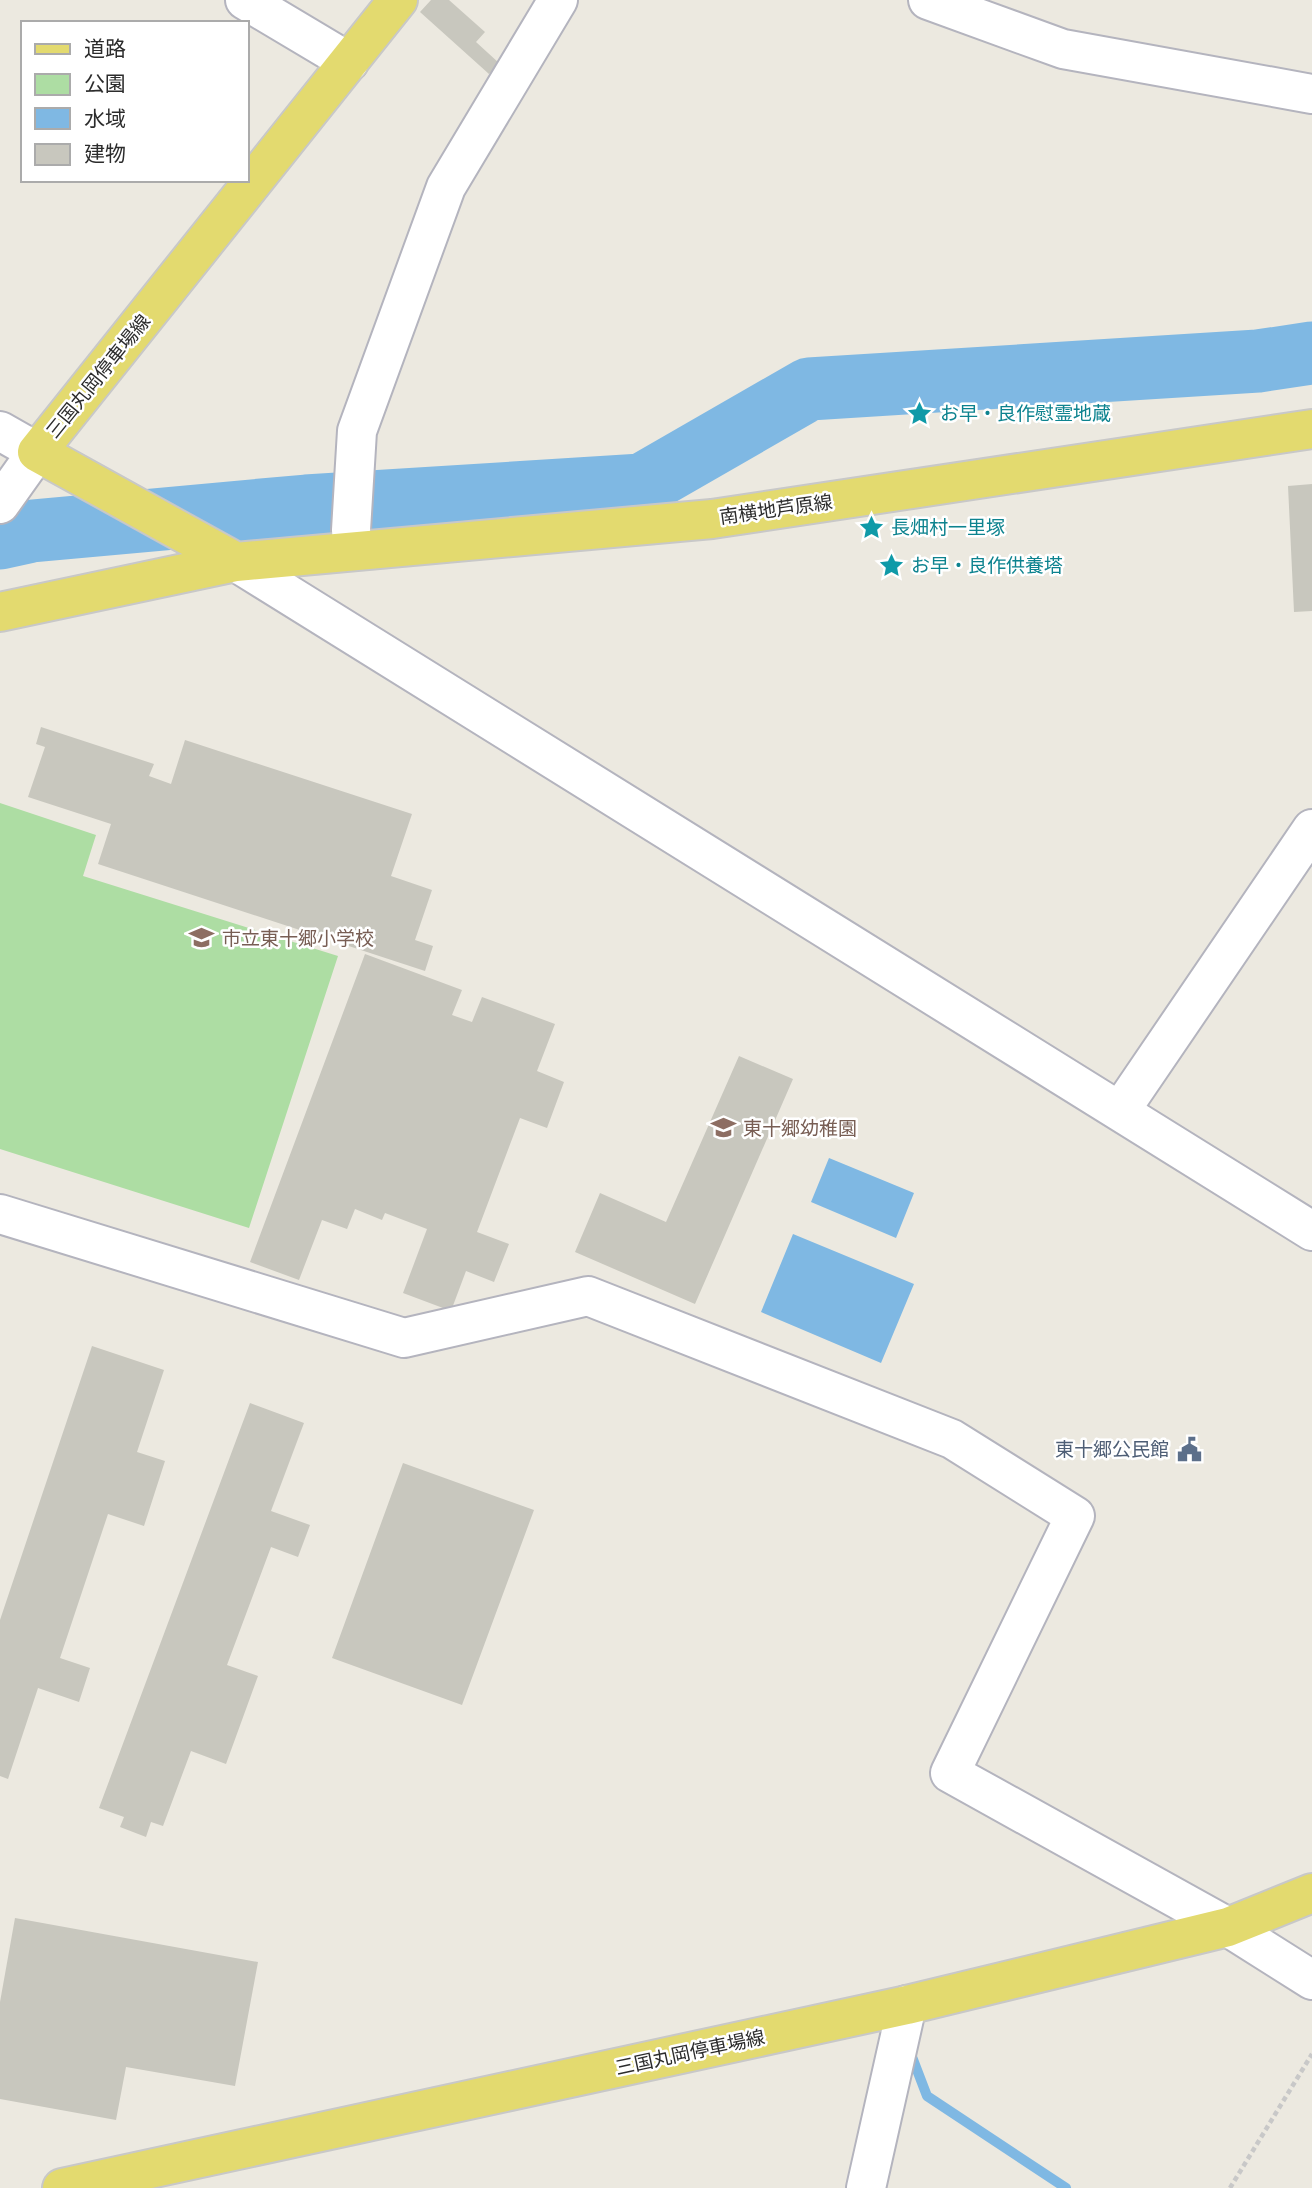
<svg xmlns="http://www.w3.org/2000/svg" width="1312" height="2188" font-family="Ubuntu,'Noto Sans JP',sans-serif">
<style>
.green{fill:#addda3}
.water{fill:#7fb8e3}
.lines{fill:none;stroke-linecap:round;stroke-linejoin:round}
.stream{stroke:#7fb8e3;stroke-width:10}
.river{stroke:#7fb8e3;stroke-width:63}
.building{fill:#c8c7be}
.minor-casing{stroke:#b4b4be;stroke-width:42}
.major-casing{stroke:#c8c8c8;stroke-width:42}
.path{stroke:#c8c8c8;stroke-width:4.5;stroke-dasharray:5 3.5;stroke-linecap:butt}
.minor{stroke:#fff;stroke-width:38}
.major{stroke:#e3da6f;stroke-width:38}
.labels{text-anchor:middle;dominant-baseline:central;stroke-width:5;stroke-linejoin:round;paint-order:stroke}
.street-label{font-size:19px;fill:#2c2c2c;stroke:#fff}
.culture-label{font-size:19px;fill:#0d838f;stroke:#fff;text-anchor:start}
.education-label{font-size:19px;fill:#785e54;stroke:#fff;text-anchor:start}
.service-label{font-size:19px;fill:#4e5e75;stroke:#fff;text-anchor:end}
</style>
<rect width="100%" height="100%" fill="#ece9e0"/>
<path class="green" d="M 0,803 L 96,835 L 83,876 L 338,956 L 249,1228 L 0,1149 Z"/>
<path class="water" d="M 829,1158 L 914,1193 L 896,1238 L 811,1202 Z
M 793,1234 L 914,1284 L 881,1363 L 761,1312 Z"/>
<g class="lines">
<path class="stream" d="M 909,2049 L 927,2096 L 1066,2188"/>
<path class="river" d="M 0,538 L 32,531 L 306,506 L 642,485 L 809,389 L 1258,361 L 1312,353"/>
</g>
<path class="building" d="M 431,0 L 449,0 L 485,32 L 476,42 L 499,63 L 489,74 L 420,12 Z
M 1312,484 L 1312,611 L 1294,612 L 1288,486 Z
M 41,727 L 154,764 L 149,776 L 171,784 L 185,740 L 412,814 L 391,876 L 432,890 L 415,940 L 433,946 L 425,971 L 98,864 L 111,824 L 28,797 L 45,747 L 36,744 Z
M 365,954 L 462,990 L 452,1015 L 472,1022 L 482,997 L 555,1024 L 537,1071 L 564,1082 L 547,1128 L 520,1118 L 477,1232 L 509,1244 L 494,1282 L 466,1271 L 451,1311 L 403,1293 L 427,1229 L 385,1213 L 382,1220 L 355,1209 L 347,1229 L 322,1220 L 299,1280 L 250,1262 Z
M 739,1056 L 793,1079 L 695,1304 L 575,1252 L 600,1193 L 666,1222 Z
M 92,1346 L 164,1370 L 137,1452 L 165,1461 L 144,1526 L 108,1514 L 60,1658 L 90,1668 L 79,1702 L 38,1688 L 8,1779 L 0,1776 L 0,1620 Z
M 250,1403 L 304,1423 L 271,1511 L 310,1525 L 298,1557 L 271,1547 L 227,1665 L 258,1676 L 226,1764 L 191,1751 L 163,1826 L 151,1822 L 146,1837 L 120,1827 L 124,1817 L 99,1808 Z
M 403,1463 L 534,1510 L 462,1705 L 332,1658 Z
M 15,1918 L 258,1962 L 235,2086 L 126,2067 L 116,2120 L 0,2099 L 0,2002 Z"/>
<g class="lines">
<defs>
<path id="minor" d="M 245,0 L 349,62
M 928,0 L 1063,49 L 1312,94
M 0,431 L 37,452 L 0,504
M 353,551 L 351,530 L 357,431 L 446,187 L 558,0
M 236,562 L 1312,1231
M 1120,1111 L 1312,829
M 0,1214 L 404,1338 L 588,1296 L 952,1439 L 1075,1516 L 950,1773 L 1228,1927 L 1312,1980
M 866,2188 L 907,2005"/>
<path id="major" d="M 236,562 L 37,452 L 398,0
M 0,612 L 236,562 L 712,519 L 1312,429
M 62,2188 L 907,2005 L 1228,1927 L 1312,1893"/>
</defs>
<use href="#minor" class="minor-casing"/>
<use href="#major" class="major-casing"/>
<path class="path" d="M 1230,2188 L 1312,2054"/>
<use href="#minor" class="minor"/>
<use href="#major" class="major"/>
</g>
<defs>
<symbol id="sight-bare" viewBox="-9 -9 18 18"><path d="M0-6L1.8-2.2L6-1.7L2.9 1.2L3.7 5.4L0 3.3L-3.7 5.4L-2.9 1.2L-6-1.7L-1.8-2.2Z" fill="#0f9aa8" stroke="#fff" stroke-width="2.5" paint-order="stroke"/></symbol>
<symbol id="school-bare" viewBox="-9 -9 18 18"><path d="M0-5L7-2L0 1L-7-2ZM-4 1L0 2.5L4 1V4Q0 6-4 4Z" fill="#8d6e63" stroke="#fff" stroke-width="2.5" paint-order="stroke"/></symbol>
<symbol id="civic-bare" viewBox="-9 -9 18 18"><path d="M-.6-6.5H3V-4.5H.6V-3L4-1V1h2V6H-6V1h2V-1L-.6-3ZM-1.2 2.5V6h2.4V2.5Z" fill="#5c6f8a" stroke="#fff" stroke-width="2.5" paint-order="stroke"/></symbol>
</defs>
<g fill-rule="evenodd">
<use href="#sight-bare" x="902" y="396" width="35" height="35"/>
<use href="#sight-bare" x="854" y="510" width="35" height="35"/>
<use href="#sight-bare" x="874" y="548" width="35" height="35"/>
<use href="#school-bare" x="184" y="920" width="35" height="35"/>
<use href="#school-bare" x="706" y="1110" width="35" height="35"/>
<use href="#civic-bare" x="1172" y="1432" width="35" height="35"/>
</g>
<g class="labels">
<g class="street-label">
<text transform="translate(98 376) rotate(-51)">三国丸岡停車場線</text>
<text transform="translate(776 509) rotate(-8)">南横地芦原線</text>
<text transform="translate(690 2052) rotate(-12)">三国丸岡停車場線</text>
</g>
<g class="culture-label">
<text x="940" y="413">お早・良作慰霊地蔵</text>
<text x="891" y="527">長畑村一里塚</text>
<text x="911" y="565">お早・良作供養塔</text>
</g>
<g class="education-label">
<text x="222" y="938">市立東十郷小学校</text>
<text x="743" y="1128">東十郷幼稚園</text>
</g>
<g class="service-label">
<text x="1169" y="1449">東十郷公民館</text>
</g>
</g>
<rect x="21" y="21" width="228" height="161" fill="#ffffff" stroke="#ababab" stroke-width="2"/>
<rect x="35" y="44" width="35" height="10" fill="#e3da6f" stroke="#ababab" stroke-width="2"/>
<text x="84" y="56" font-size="21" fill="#2c2c2c">道路</text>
<rect x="35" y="74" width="35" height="21" fill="#addda3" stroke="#ababab" stroke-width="2"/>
<text x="84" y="91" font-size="21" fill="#2c2c2c">公園</text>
<rect x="35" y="108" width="35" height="21" fill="#7fb8e3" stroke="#ababab" stroke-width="2"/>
<text x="84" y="126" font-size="21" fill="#2c2c2c">水域</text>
<rect x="35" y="144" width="35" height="21" fill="#c8c7be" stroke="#ababab" stroke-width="2"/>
<text x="84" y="161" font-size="21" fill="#2c2c2c">建物</text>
</svg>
